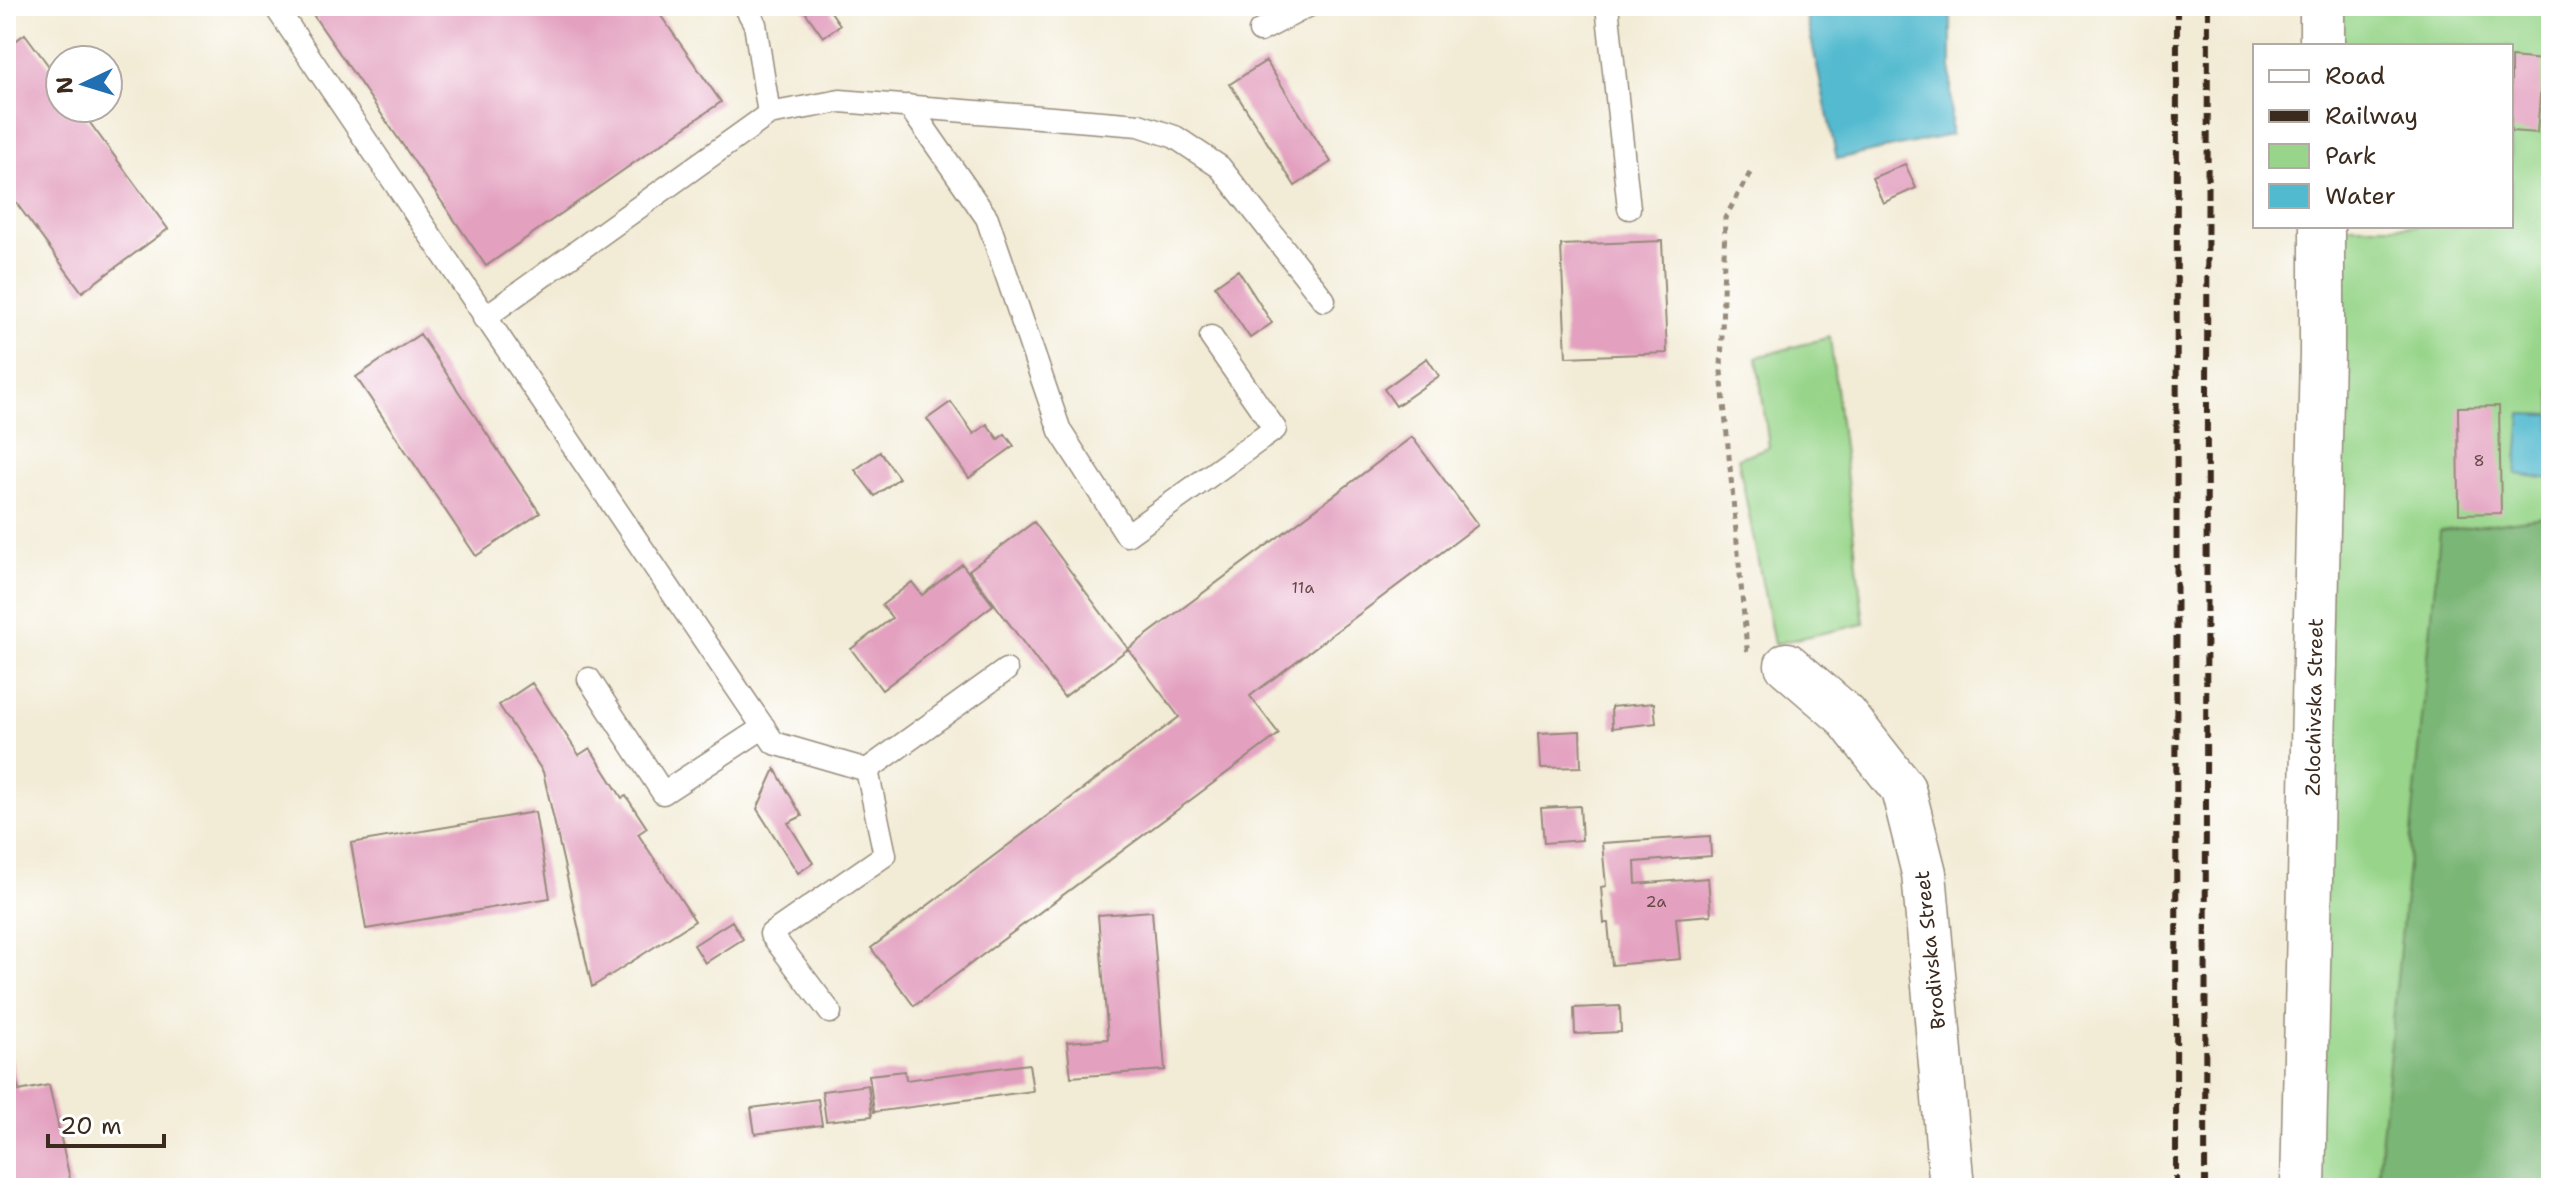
<svg xmlns="http://www.w3.org/2000/svg" width="2557" height="1194" font-family="'Shantell Sans',sans-serif">
<style>
.green{fill:#98d58a;stroke:#6a8054;stroke-width:2}
.forest{fill:#7ab676;stroke:#5a704a;stroke-width:2}
.water{fill:#52bacf;stroke:#467276;stroke-width:2}
.building{fill:#e3a0bf}
.lines{fill:none;stroke-linecap:round;stroke-linejoin:round}
.service-casing{stroke:#968a7a;stroke-width:25}
.minor-casing{stroke:#968a7a;stroke-width:47}
.path{stroke:#968a7a;stroke-width:5;stroke-dasharray:6 6;stroke-linecap:butt}
.service{stroke:#fff;stroke-width:22}
.minor{stroke:#fff;stroke-width:44}
.rail{stroke:#3b2a1e;stroke-width:6;stroke-dasharray:12 6;stroke-linecap:butt}
.labels{text-anchor:middle;dominant-baseline:central;stroke-width:8;stroke-linejoin:round;paint-order:stroke}
.number-label{font-size:16px;fill:#654846}
.street-label{font-size:20px;fill:#3b2a1e;stroke:#fff}
</style>
<rect width="100%" height="100%" fill="#fff"/>
<filter id="ink" filterUnits="userSpaceOnUse"><feTurbulence type="fractalNoise" baseFrequency=".0125" numOctaves="2"/><feDisplacementMap in="SourceGraphic" scale="16" xChannelSelector="R" yChannelSelector="G"/><feConvolveMatrix kernelMatrix="1 2 1 2 8 2 1 2 1" color-interpolation-filters="sRGB"/></filter>
<filter id="wash" filterUnits="userSpaceOnUse"><feTurbulence type="fractalNoise" baseFrequency=".006" numOctaves="4" result="noise"/><feDisplacementMap in="SourceGraphic" scale="32" xChannelSelector="R" yChannelSelector="G"/><feGaussianBlur stdDeviation="1.8" result="paint"/><feColorMatrix in="noise" values="0 0 0 0 0 0 0 0 0 0 0 0 0 0 0 0 0 1.4 0 .05"/><feComposite in="paint" operator="in"/></filter>
<g filter="url(#wash)">
<rect width="100%" height="100%" fill="#f2ebd5"/>
<path class="green" d="M 2342,6 L 2551,6 L 2551,1188 L 2310,1188 L 2341,226 L 2511,226 L 2511,46 L 2341,46 Z
M 1830,337 L 1864,624 L 1774,644 L 1738,458 L 1769,447 L 1757,357 Z"/>
<path class="forest" d="M 2551,516 L 2551,1188 L 2377,1188 L 2440,531 Z"/>
<path class="water" d="M 1804,6 L 1951,6 L 1951,135 L 1837,159 Z
M 2521,414 L 2551,415 L 2551,479 L 2516,474 Z"/>
<g id="blocks">
<path class="building" d="M 307,6 L 654,6 L 721,102 L 486,266 Z
M 801,6 L 827,6 L 840,25 L 823,37 Z
M 25,34 L 60,81 L 60,108 L 79,108 L 168,229 L 82,292 L 6,189 L 6,48 Z
M 2511,57 L 2543,60 L 2537,133 L 2511,131 Z
M 1266,61 L 1331,162 L 1295,186 L 1230,84 Z
M 1905,164 L 1916,188 L 1883,203 L 1872,178 Z
M 1662,241 L 1667,353 L 1566,357 L 1561,245 Z
M 1238,270 L 1272,323 L 1250,338 L 1215,286 Z
M 420,334 L 540,513 L 476,556 L 356,377 Z
M 1427,358 L 1439,376 L 1396,406 L 1384,389 Z
M 951,402 L 974,434 L 987,424 L 998,439 L 1005,434 L 1014,446 L 969,478 L 927,419 Z
M 2499,406 L 2501,513 L 2459,514 L 2458,407 Z
M 1412,437 L 1478,525 L 1250,696 L 1279,734 L 914,1006 L 871,948 L 1179,717 L 1128,649 Z
M 880,452 L 899,478 L 875,496 L 855,470 Z
M 1034,522 L 1128,649 L 1064,697 L 969,570 Z
M 962,564 L 993,605 L 882,690 L 851,649 L 892,618 L 882,605 L 912,582 L 922,595 Z
M 532,683 L 579,755 L 590,748 L 622,798 L 626,796 L 647,828 L 638,834 L 695,921 L 592,987 L 543,772 L 499,705 Z
M 1654,703 L 1656,723 L 1612,728 L 1611,707 Z
M 1580,731 L 1581,767 L 1541,768 L 1539,733 Z
M 775,769 L 802,816 L 788,823 L 813,863 L 798,873 L 757,809 Z
M 1580,806 L 1582,840 L 1544,843 L 1541,808 Z
M 535,812 L 550,898 L 366,929 L 351,843 Z
M 1710,836 L 1711,856 L 1635,862 L 1636,884 L 1708,878 L 1711,915 L 1676,918 L 1680,959 L 1612,965 L 1608,923 L 1604,923 L 1601,887 L 1606,886 L 1602,843 Z
M 1152,911 L 1165,1070 L 1071,1077 L 1067,1042 L 1108,1039 L 1098,915 Z
M 732,921 L 743,939 L 705,963 L 694,945 Z
M 1620,1006 L 1621,1032 L 1575,1034 L 1574,1008 Z
M 6,1036 L 19,1091 L 49,1085 L 72,1188 L 6,1188 Z
M 1029,1064 L 1033,1091 L 874,1112 L 869,1075 L 905,1071 L 906,1080 Z
M 868,1085 L 872,1116 L 826,1121 L 822,1091 Z
M 818,1099 L 822,1125 L 755,1134 L 751,1108 Z"/>
</g>
</g>
<g filter="url(#ink)">
<use href="#blocks" fill-opacity="0" stroke="#968a7a" stroke-width="2"/>
<g class="lines">
<defs>
<path id="service" d="M 275,6 L 774,743 L 867,770 L 1006,670
M 745,6 L 755,24 L 769,114
M 1607,6 L 1629,208
M 1260,31 L 1308,6
M 909,106 L 987,218 L 1060,431 L 1127,535 L 1275,429 L 1211,337
M 484,318 L 769,114 L 840,101 L 1139,125 L 1175,137 L 1220,167 L 1324,300
M 589,679 L 663,793 L 764,727
M 830,1012 L 771,934 L 885,855 L 867,770"/>
<path id="minor" d="M 2322,6 L 2322,46
M 1787,665 L 1845,715 L 1903,789 L 1924,873 L 1952,1188
M 2303,1188 L 2322,352 L 2322,226"/>
</defs>
<use href="#service" class="service-casing"/>
<use href="#minor" class="minor-casing"/>
<path class="path" d="M 1750,173 L 1725,218 L 1721,371 L 1747,649 L 1751,650"/>
<use href="#service" class="service"/>
<use href="#minor" class="minor"/>
<path class="rail" d="M 2176,1188 L 2177,6
M 2205,1188 L 2208,6"/>
</g>
</g>
<g class="labels">
<g class="number-label">
<text x="2479" y="460">8</text>
<text x="1303" y="587">11а</text>
<text x="1656" y="901">2а</text>
</g>
<g class="street-label">
<text transform="translate(2314 707) rotate(-89)">Zolochivska Street</text>
<text transform="translate(1930 950) rotate(-96)">Brodivska Street</text>
</g>
</g>
<rect width="2557" height="1194" fill="none" stroke="#fff" stroke-width="32"/>
<rect x="2253" y="44" width="260" height="184" fill="#ffffff" stroke="#b1aaa5" stroke-width="2"/>
<rect x="2269" y="70" width="40" height="12" fill="#ffffff" stroke="#b1aaa5" stroke-width="2"/>
<text x="2325" y="84" font-size="24" fill="#3b2a1e">Road</text>
<rect x="2269" y="110" width="40" height="12" fill="#3b2a1e" stroke="#b1aaa5" stroke-width="2"/>
<text x="2325" y="124" font-size="24" fill="#3b2a1e">Railway</text>
<rect x="2269" y="144" width="40" height="24" fill="#98d58a" stroke="#b1aaa5" stroke-width="2"/>
<text x="2325" y="164" font-size="24" fill="#3b2a1e">Park</text>
<rect x="2269" y="184" width="40" height="24" fill="#52bacf" stroke="#b1aaa5" stroke-width="2"/>
<text x="2325" y="204" font-size="24" fill="#3b2a1e">Water</text>
<g transform="translate(84 84) rotate(266)"><circle r="38" fill="#ffffff" stroke="#b1aaa5" stroke-width="2"/>
<path d="M0-6L14 30L0 20L-14 30Z" fill="#1f6fb2"/>
<text y="-12" font-size="22" font-weight="bold" text-anchor="middle" fill="#3b2a1e">N</text>
</g>
<path d="M48 1134v12h116v-12" fill="none" stroke="#3b2a1e" stroke-width="4"/>
<text x="60" y="1134" font-size="24" fill="#3b2a1e" stroke="#ffffff" stroke-width="6" paint-order="stroke">20 m</text>
</svg>
